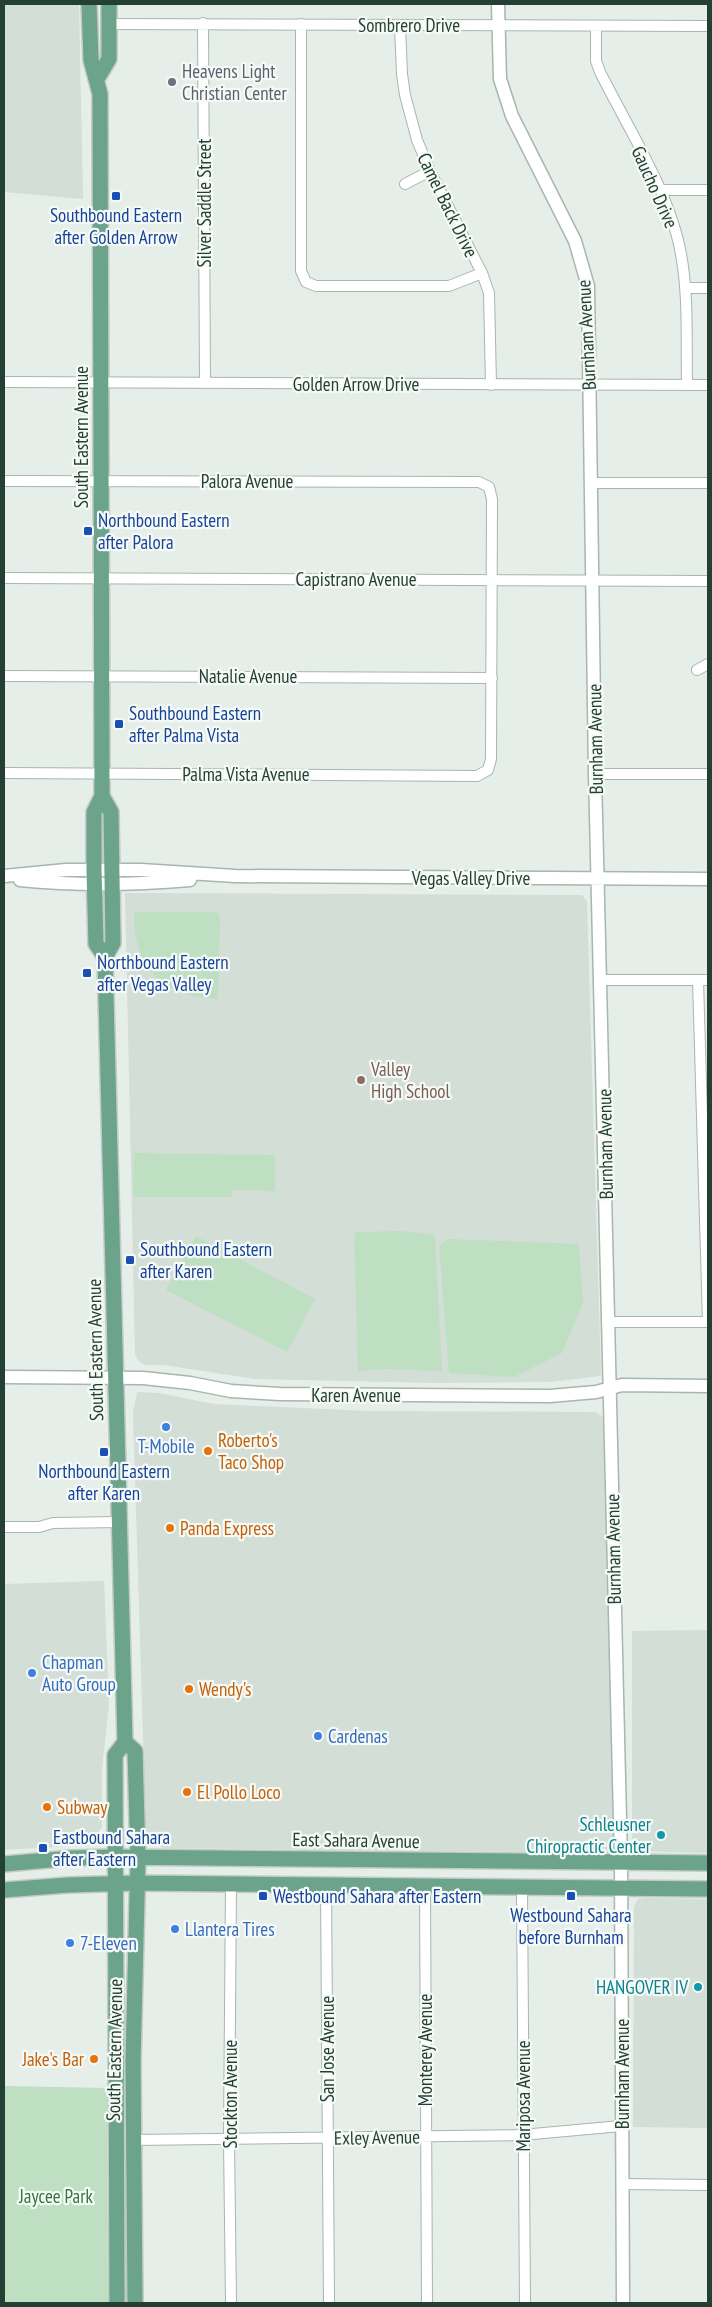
<svg xmlns="http://www.w3.org/2000/svg" width="712" height="2307" font-family="'PT Sans Narrow',sans-serif">
<style>
.built{fill:#d3ded7}
.green{fill:#bfdfc2}
.lines{fill:none;stroke-linecap:round;stroke-linejoin:round}
.minor-casing{stroke:#a7b6af;stroke-width:12}
.tertiary-casing{stroke:#a7b6af;stroke-width:15}
.primary-casing{stroke:#c2cac6;stroke-width:18}
.minor{stroke:#fff;stroke-width:10}
.tertiary{stroke:#fff;stroke-width:12}
.primary{stroke:#6ba38b;stroke-width:15}
.worship-dot{fill:#6b7280;stroke:#f6faf7;stroke-width:2}
.transit-dot{fill:#1a4fb4;stroke:#f6faf7;stroke-width:2}
.education-dot{fill:#8d6e63;stroke:#f6faf7;stroke-width:2}
.shop-dot{fill:#3f7fe0;stroke:#f6faf7;stroke-width:2}
.food-dot{fill:#e8710a;stroke:#f6faf7;stroke-width:2}
.culture-dot{fill:#0f9aa8;stroke:#f6faf7;stroke-width:2}
.labels{text-anchor:middle;dominant-baseline:central;stroke-width:4.5;stroke-linejoin:round;paint-order:stroke}
.street-label{font-size:19px;fill:#244034;stroke:#f6faf7}
.worship-label{font-size:19px;fill:#5b616d;stroke:#f6faf7;text-anchor:start}
.transit-label{font-size:19px;fill:#164399;stroke:#f6faf7;text-anchor:start}
.education-label{font-size:19px;fill:#785e54;stroke:#f6faf7;text-anchor:start}
.food-label{font-size:19px;fill:#c56008;stroke:#f6faf7;text-anchor:start}
.shop-label{font-size:19px;fill:#366cbe;stroke:#f6faf7;text-anchor:start}
.culture-label{font-size:19px;fill:#0d838f;stroke:#f6faf7;text-anchor:end}
.park-label{font-size:19px;fill:#2f773f;stroke:#f6faf7}
</style>
<rect width="100%" height="100%" fill="#e5eee9"/>
<path class="built" d="M 4,4 L 79,4 L 83,199 L 4,192 Z
M 125,893 L 582,895 L 587,901 L 601,1376 L 550,1382 L 435,1383 L 255,1379 L 164,1365 L 144,1365 L 138,1360 L 135,1354 Z
M 137,1392 L 159,1393 L 214,1404 L 368,1411 L 595,1412 L 604,1417 L 614,1853 L 163,1848 L 149,1840 L 146,1833 L 133,1413 Z
M 104,1581 L 109,1704 L 102,1769 L 102,1827 L 94,1838 L 85,1845 L 4,1850 L 4,1584 Z
M 708,1630 L 708,1853 L 632,1851 L 632,1631 Z
M 646,1898 L 708,1899 L 708,2128 L 633,2127 L 634,1907 L 638,1899 Z"/>
<path class="green" d="M 134,912 L 216,912 L 220,916 L 218,999 C 161,996 134,969 134,912 Z
M 134,1153 L 275,1155 L 275,1191 L 232,1190 L 232,1197 L 133,1197 Z
M 401,1231 L 435,1235 L 442,1371 L 389,1369 L 358,1371 L 354,1236 L 356,1232 Z
M 196,1236 L 315,1299 L 287,1352 L 166,1290 Z
M 448,1239 L 579,1244 L 583,1303 L 562,1353 L 514,1377 L 449,1373 L 439,1246 Z
M 4,2086 L 107,2088 L 108,2303 L 4,2303 Z"/>
<g class="lines">
<defs>
<path id="minor" d="M 203,23 L 205,383
M 109,24 L 708,26
M 301,24 L 301,271 L 306,282 L 316,286 L 449,286 L 482,273
M 400,25 L 402,74 L 405,95 L 417,140 L 430,171 L 482,273 L 489,293 L 491,385
M 596,26 L 596,61 L 600,72 C 627,126 668,190 680,249 C 689,293 686,340 687,385
M 405,184 L 430,171
M 660,190 L 708,190
M 685,288 L 708,288
M 4,382 L 708,385
M 4,481 L 479,482 L 489,487 L 492,499 L 491,759 L 488,770 L 477,776 L 4,773
M 591,483 L 708,483
M 4,578 L 708,581
M 697,670 L 708,664
M 4,676 L 492,678
M 595,774 L 708,774
M 601,980 L 708,980
M 698,980 L 708,1322
M 610,1322 L 708,1322
M 4,1527 L 39,1527 L 53,1523 L 119,1522
M 231,1884 L 229,2140 L 231,2303
M 326,1885 L 329,2303
M 425,1887 L 427,2303
M 522,1888 L 525,2303
M 133,2140 L 522,2135 L 621,2126
M 622,2184 L 708,2185"/>
<path id="tertiary" d="M 498,4 L 500,79 L 512,116 L 575,241 L 588,286 L 595,774 L 621,1862 L 623,2303
M 4,876 L 66,870 L 141,870 L 235,876 L 708,879
M 20,880 C 77,886 133,885 190,880
M 4,1377 L 143,1378 L 190,1383 L 231,1391 L 280,1394 L 550,1396 L 596,1392 L 622,1385 L 708,1386"/>
<path id="primary" d="M 89,4 L 91,60 L 100,94 L 102,796 L 94,812 L 94,870 L 96,944 L 105,957
M 97,79 L 109,59 L 109,4
M 102,796 L 111,812 L 113,943 L 105,957 L 125,1742 L 115,1755 L 117,2303
M 125,1742 L 135,1751 L 138,1858 L 133,2061 L 135,2303
M 4,1864 L 72,1858 L 115,1857 L 708,1863
M 4,1890 L 68,1885 L 137,1883 L 708,1889"/>
</defs>
<use href="#minor" class="minor-casing"/>
<use href="#tertiary" class="tertiary-casing"/>
<use href="#primary" class="primary-casing"/>
<use href="#minor" class="minor"/>
<use href="#tertiary" class="tertiary"/>
<use href="#primary" class="primary"/>
</g>
<circle class="worship-dot" cx="172" cy="82" r="5"/>
<g class="transit-dot">
<rect x="111" y="191" width="10" height="10" rx="2.5"/>
<rect x="83" y="526" width="10" height="10" rx="2.5"/>
<rect x="114" y="719" width="10" height="10" rx="2.5"/>
<rect x="82" y="968" width="10" height="10" rx="2.5"/>
<rect x="125" y="1255" width="10" height="10" rx="2.5"/>
<rect x="99" y="1447" width="10" height="10" rx="2.5"/>
<rect x="38" y="1843" width="10" height="10" rx="2.5"/>
<rect x="258" y="1891" width="10" height="10" rx="2.5"/>
<rect x="566" y="1891" width="10" height="10" rx="2.5"/>
</g>
<circle class="education-dot" cx="361" cy="1080" r="5"/>
<g class="shop-dot">
<circle cx="166" cy="1427" r="5"/>
<circle cx="32" cy="1673" r="5"/>
<circle cx="318" cy="1736" r="5"/>
<circle cx="175" cy="1929" r="5"/>
<circle cx="70" cy="1943" r="5"/>
</g>
<g class="food-dot">
<circle cx="208" cy="1451" r="5"/>
<circle cx="170" cy="1528" r="5"/>
<circle cx="189" cy="1689" r="5"/>
<circle cx="187" cy="1792" r="5"/>
<circle cx="47" cy="1807" r="5"/>
<circle cx="94" cy="2059" r="5"/>
</g>
<g class="culture-dot">
<circle cx="661" cy="1835" r="5"/>
<circle cx="698" cy="1987" r="5"/>
</g>
<g class="labels">
<g class="street-label">
<text x="409" y="25">Sombrero Drive</text>
<text transform="translate(655 187) rotate(66)">Gaucho Drive</text>
<text transform="translate(204 203) rotate(-90)">Silver Saddle Street</text>
<text transform="translate(448 205) rotate(64)">Camel Back Drive</text>
<text transform="translate(586 335) rotate(-93)">Burnham Avenue</text>
<text x="356" y="384">Golden Arrow Drive</text>
<text transform="translate(81 437) rotate(-90)">South Eastern Avenue</text>
<text x="247" y="481">Palora Avenue</text>
<text x="356" y="579">Capistrano Avenue</text>
<text x="248" y="676">Natalie Avenue</text>
<text transform="translate(595 739) rotate(-91)">Burnham Avenue</text>
<text x="246" y="774">Palma Vista Avenue</text>
<text x="471" y="878">Vegas Valley Drive</text>
<text transform="translate(605 1144) rotate(-91)">Burnham Avenue</text>
<text transform="translate(95 1350) rotate(-91)">South Eastern Avenue</text>
<text x="356" y="1395">Karen Avenue</text>
<text transform="translate(613 1549) rotate(-91)">Burnham Avenue</text>
<text transform="translate(356 1840) rotate(1)">East Sahara Avenue</text>
<text transform="translate(327 2049) rotate(-90)">San Jose Avenue</text>
<text transform="translate(114 2050) rotate(-89)">South Eastern Avenue</text>
<text transform="translate(425 2050) rotate(-90)">Monterey Avenue</text>
<text transform="translate(622 2074) rotate(-90)">Burnham Avenue</text>
<text transform="translate(230 2094) rotate(-90)">Stockton Avenue</text>
<text transform="translate(523 2096) rotate(-90)">Mariposa Avenue</text>
<text transform="translate(377 2137) rotate(-1)">Exley Avenue</text>
</g>
<g class="worship-label">
<text x="182" y="71">Heavens Light<tspan x="182" dy="22">Christian Center</tspan></text>
</g>
<g class="transit-label">
<text x="116" y="215" text-anchor="middle">Southbound Eastern<tspan x="116" dy="22">after Golden Arrow</tspan></text>
<text x="98" y="520">Northbound Eastern<tspan x="98" dy="22">after Palora</tspan></text>
<text x="129" y="713">Southbound Eastern<tspan x="129" dy="22">after Palma Vista</tspan></text>
<text x="97" y="962">Northbound Eastern<tspan x="97" dy="22">after Vegas Valley</tspan></text>
<text x="140" y="1249">Southbound Eastern<tspan x="140" dy="22">after Karen</tspan></text>
<text x="104" y="1471" text-anchor="middle">Northbound Eastern<tspan x="104" dy="22">after Karen</tspan></text>
<text x="53" y="1837">Eastbound Sahara<tspan x="53" dy="22">after Eastern</tspan></text>
<text x="273" y="1896">Westbound Sahara after Eastern</text>
<text x="571" y="1915" text-anchor="middle">Westbound Sahara<tspan x="571" dy="22">before Burnham</tspan></text>
</g>
<g class="education-label">
<text x="371" y="1069">Valley<tspan x="371" dy="22">High School</tspan></text>
</g>
<g class="food-label">
<text x="218" y="1440">Roberto's<tspan x="218" dy="22">Taco Shop</tspan></text>
<text x="180" y="1528">Panda Express</text>
<text x="199" y="1689">Wendy's</text>
<text x="197" y="1792">El Pollo Loco</text>
<text x="57" y="1807">Subway</text>
<text x="84" y="2059" text-anchor="end">Jake's Bar</text>
</g>
<g class="shop-label">
<text x="166" y="1446" text-anchor="middle">T-Mobile</text>
<text x="42" y="1662">Chapman<tspan x="42" dy="22">Auto Group</tspan></text>
<text x="328" y="1736">Cardenas</text>
<text x="185" y="1929">Llantera Tires</text>
<text x="80" y="1943">7-Eleven</text>
</g>
<g class="culture-label">
<text x="651" y="1824">Schleusner<tspan x="651" dy="22">Chiropractic Center</tspan></text>
<text x="688" y="1987">HANGOVER IV</text>
</g>
<g class="park-label">
<text x="56" y="2196">Jaycee Park</text>
</g>
</g>
<rect width="712" height="2307" fill="none" stroke="#244034" stroke-width="10"/>
</svg>
